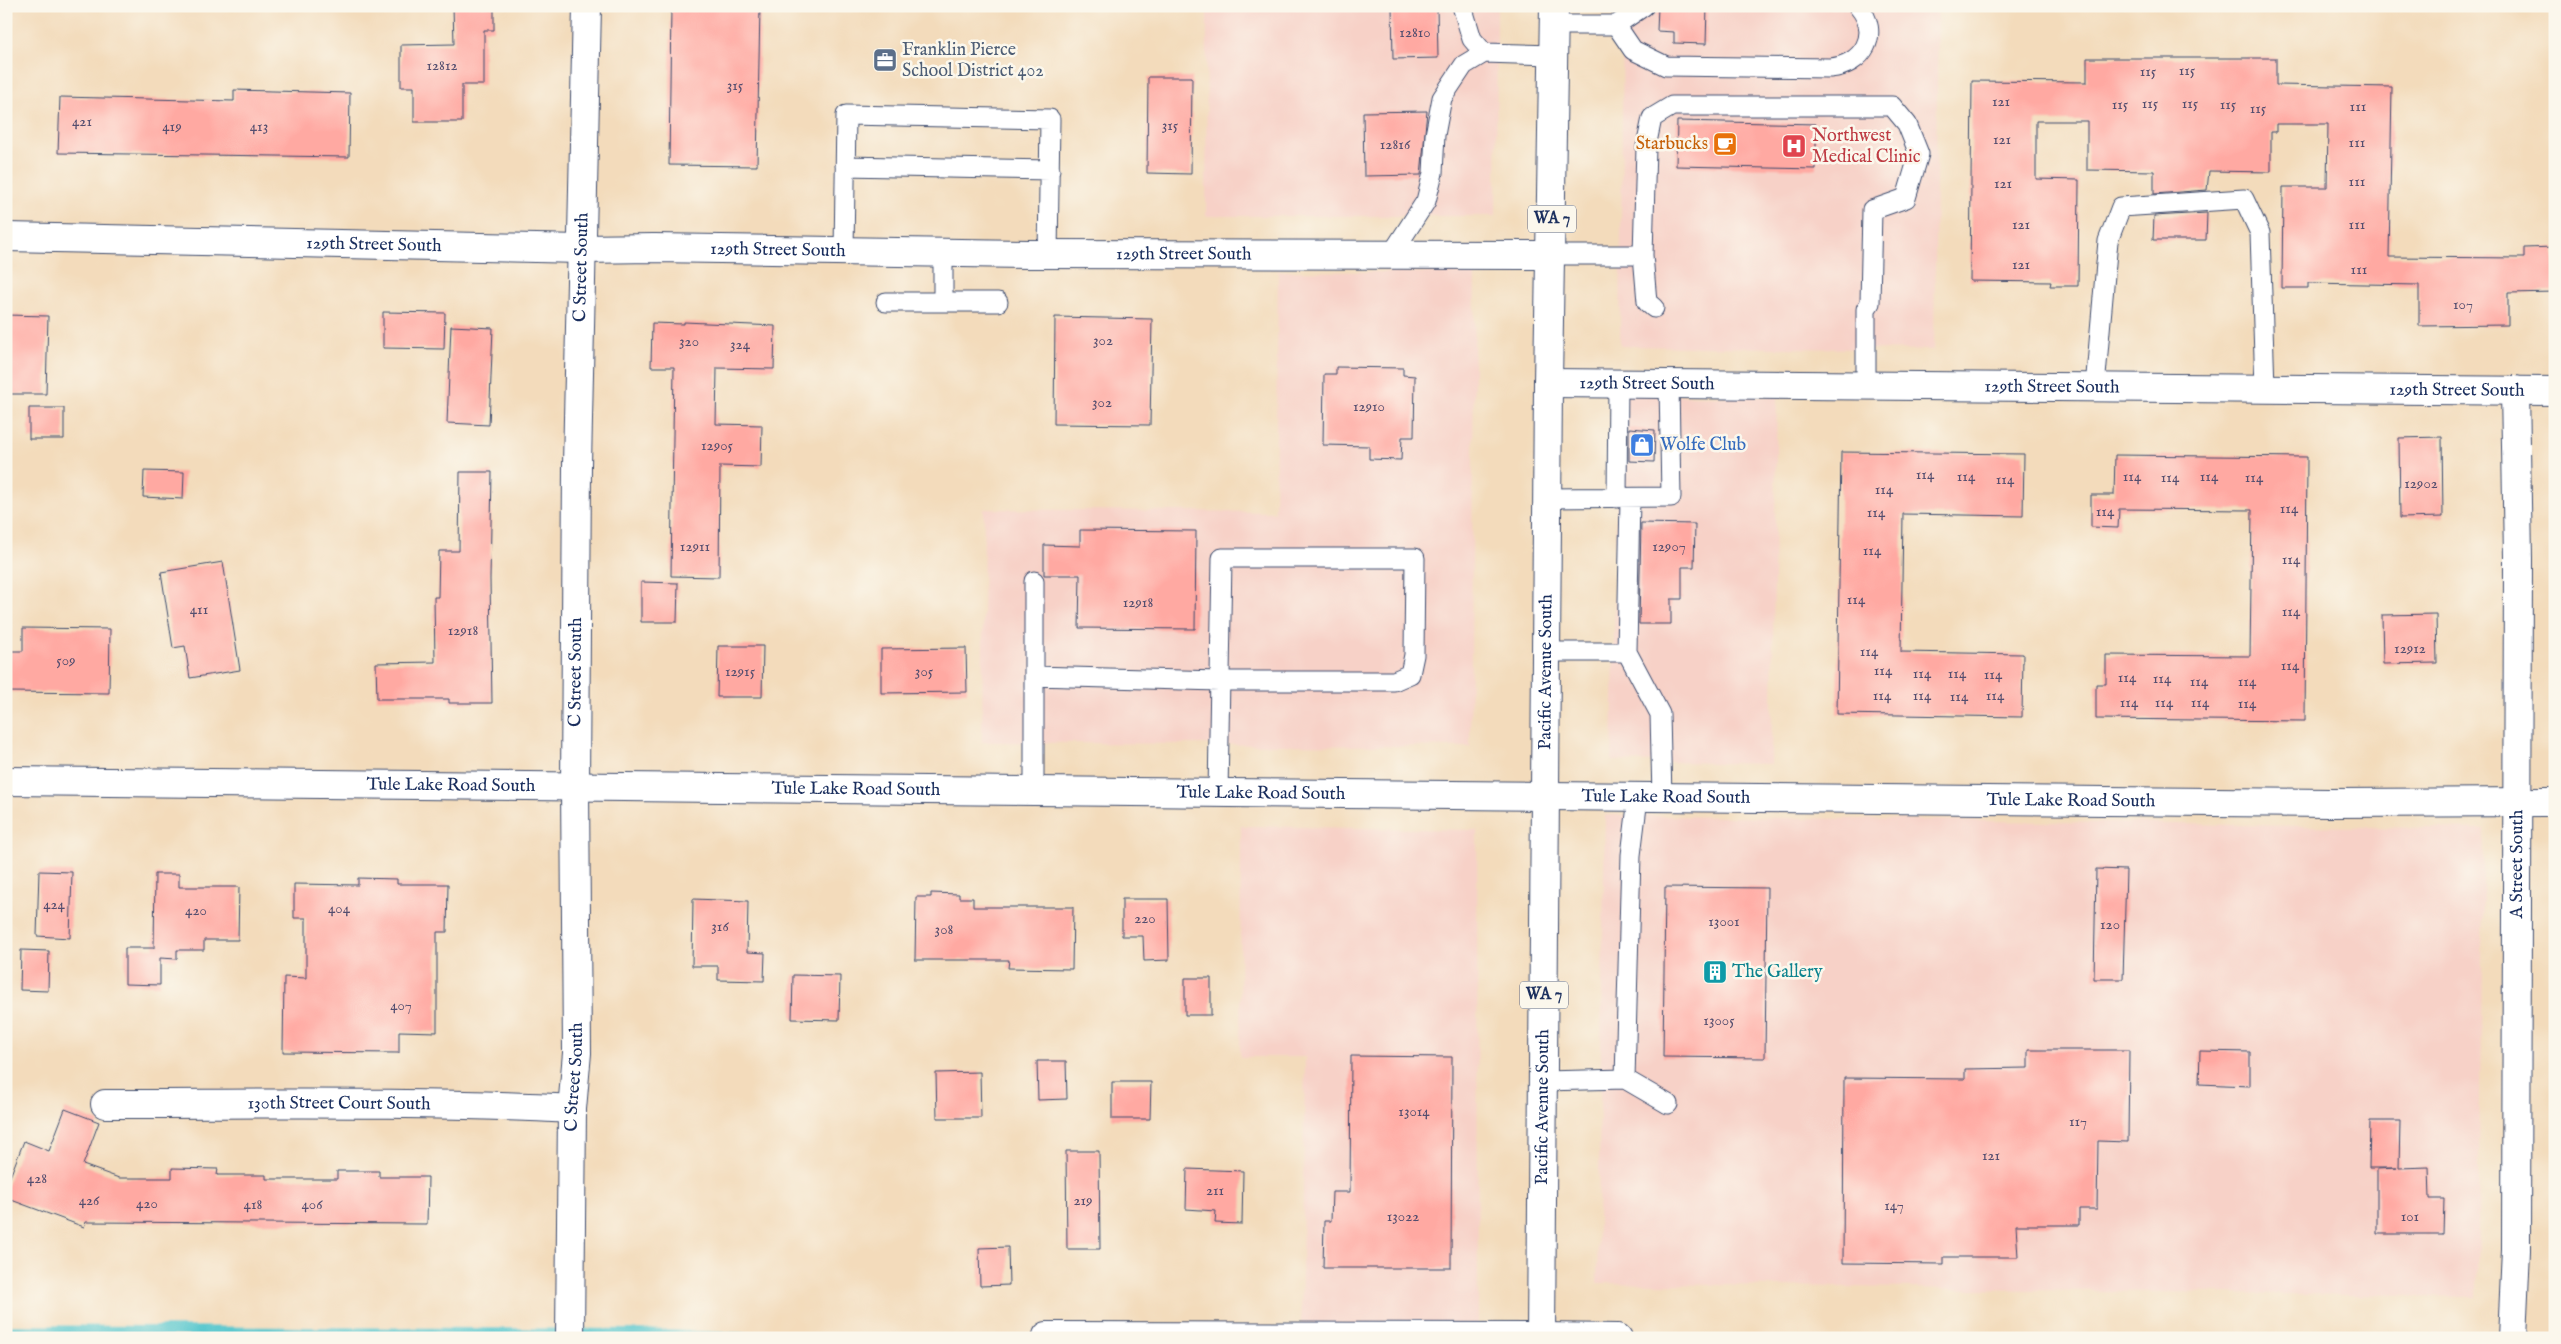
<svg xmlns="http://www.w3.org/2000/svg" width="2561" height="1344" font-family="'IM FELL English',serif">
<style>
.built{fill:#f7d1c7}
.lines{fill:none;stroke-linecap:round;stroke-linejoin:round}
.stream{stroke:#59c7ce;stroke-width:10}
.building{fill:#ffa9a2}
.service-casing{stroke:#3b496c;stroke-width:21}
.minor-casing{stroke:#3b496c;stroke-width:30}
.tertiary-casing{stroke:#3b496c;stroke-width:30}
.secondary-casing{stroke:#3b496c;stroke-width:30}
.primary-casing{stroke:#3b496c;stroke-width:30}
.service{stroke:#fff;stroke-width:19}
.minor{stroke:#fff;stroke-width:28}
.tertiary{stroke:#fff;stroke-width:28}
.secondary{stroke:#fff;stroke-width:28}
.primary{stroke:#fff;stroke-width:28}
.labels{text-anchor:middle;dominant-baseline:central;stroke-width:5;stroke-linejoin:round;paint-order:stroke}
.number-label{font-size:15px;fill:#544e6f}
.shield{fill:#fbf7ec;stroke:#5e6b89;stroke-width:1}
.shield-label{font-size:16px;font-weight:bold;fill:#1b2f5e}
.service-label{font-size:18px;fill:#4e5e75;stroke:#fbf7ec;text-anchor:start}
.health-label{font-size:18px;fill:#be3a42;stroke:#fbf7ec;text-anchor:start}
.food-label{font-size:18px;fill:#c56008;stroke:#fbf7ec;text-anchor:end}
.street-label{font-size:18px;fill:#1b2f5e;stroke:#fbf7ec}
.shop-label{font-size:18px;fill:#366cbe;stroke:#fbf7ec;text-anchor:start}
.culture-label{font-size:18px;fill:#0d838f;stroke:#fbf7ec;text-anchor:start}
</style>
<rect width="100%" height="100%" fill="#fbf7ec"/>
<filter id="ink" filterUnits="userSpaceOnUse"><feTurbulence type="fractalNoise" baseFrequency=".02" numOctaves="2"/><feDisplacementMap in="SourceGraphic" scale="10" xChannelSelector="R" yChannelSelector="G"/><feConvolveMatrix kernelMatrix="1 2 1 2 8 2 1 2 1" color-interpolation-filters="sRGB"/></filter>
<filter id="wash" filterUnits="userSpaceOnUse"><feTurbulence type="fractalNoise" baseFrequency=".0096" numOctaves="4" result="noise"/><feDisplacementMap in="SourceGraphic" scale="20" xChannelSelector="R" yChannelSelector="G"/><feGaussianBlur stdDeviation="1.12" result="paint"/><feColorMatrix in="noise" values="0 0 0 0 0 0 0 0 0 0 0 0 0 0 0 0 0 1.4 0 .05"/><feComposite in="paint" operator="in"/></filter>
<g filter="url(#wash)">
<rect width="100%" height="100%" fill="#f3dbbb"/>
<path class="built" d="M 1207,6 L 1497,6 L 1496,216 L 1206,216 Z
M 1623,6 L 1938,6 L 1934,350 L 1620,346 Z
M 1278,271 L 1475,273 L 1470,747 L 982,742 L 984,509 L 1275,512 Z
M 1618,395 L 1777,397 L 1771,764 L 1612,761 Z
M 1605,815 L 2484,829 L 2477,1297 L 1597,1283 Z
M 1241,826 L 1477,830 L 1478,1338 L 1301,1338 L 1305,1057 L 1240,1057 Z"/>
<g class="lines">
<path class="stream" d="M 6,1330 L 639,1334 L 750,1338"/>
</g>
<g id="blocks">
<path class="building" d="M 453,6 L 494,6 L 494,30 L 484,30 L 484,85 L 462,85 L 462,122 L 414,122 L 414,87 L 401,87 L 401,45 L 454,44 Z
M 671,6 L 760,6 L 757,166 L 669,165 Z
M 1392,6 L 1437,6 L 1438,58 L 1393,59 Z
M 1707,6 L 1706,44 L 1674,43 L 1674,32 L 1657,31 L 1658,7 Z
M 2087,58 L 2276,58 L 2276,85 L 2392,87 L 2389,257 L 2524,258 L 2524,248 L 2555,247 L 2555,292 L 2508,293 L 2508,325 L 2419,326 L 2419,285 L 2308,283 L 2308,288 L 2282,288 L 2283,187 L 2327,187 L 2328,124 L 2276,124 L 2276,132 L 2271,132 L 2271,172 L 2209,171 L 2207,190 L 2154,194 L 2154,171 L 2087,170 L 2087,121 L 2036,121 L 2036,179 L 2079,180 L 2078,286 L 2050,286 L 2051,282 L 1970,281 L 1972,81 L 2087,82 Z
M 1148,77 L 1192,77 L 1191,174 L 1147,173 Z
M 234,90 L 350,93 L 349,157 L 58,153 L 60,97 L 234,101 Z
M 1427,111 L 1421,175 L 1364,176 L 1363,112 Z
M 1677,121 L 1816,124 L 1816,169 L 1676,166 Z
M 2207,213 L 2206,240 L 2153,240 L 2154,216 Z
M 383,312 L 445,313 L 444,349 L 383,348 Z
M 6,315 L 48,316 L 46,394 L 6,394 Z
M 1055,317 L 1152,319 L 1150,425 L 1054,424 Z
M 684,322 L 775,326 L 774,369 L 717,368 L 716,424 L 762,425 L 761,467 L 720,466 L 719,577 L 671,576 L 674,367 L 651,367 L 652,323 L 684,324 Z
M 451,326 L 493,328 L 489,425 L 447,423 Z
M 1336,367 L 1403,368 L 1403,375 L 1415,376 L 1414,437 L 1402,437 L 1401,460 L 1369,459 L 1369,446 L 1323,445 L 1324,374 L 1336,374 Z
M 29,408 L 64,408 L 64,439 L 29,439 Z
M 1629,428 L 1655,430 L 1654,462 L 1629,461 Z
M 2442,437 L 2443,517 L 2400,518 L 2399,438 Z
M 1841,452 L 2024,454 L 2023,516 L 1903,514 L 1901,652 L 2023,654 L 2022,717 L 1837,714 Z
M 2115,455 L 2307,457 L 2305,721 L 2096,719 L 2096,684 L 2106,684 L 2106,655 L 2250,656 L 2252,510 L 2119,509 L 2118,528 L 2091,527 L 2091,495 L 2114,495 Z
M 144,471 L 184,472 L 183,499 L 143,497 Z
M 460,472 L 492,472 L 490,579 L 492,703 L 449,703 L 449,699 L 377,699 L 376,663 L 435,662 L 434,597 L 438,597 L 439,551 L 459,551 Z
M 1641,523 L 1695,524 L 1694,567 L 1682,567 L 1682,599 L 1671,599 L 1671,624 L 1639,624 Z
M 1080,530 L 1196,531 L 1195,629 L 1079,628 L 1080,575 L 1044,575 L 1044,545 L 1080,546 Z
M 223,562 L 240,670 L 190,678 L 185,646 L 173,648 L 161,572 Z
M 641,582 L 678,583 L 677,622 L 641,622 Z
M 2436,614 L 2437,663 L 2383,664 L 2382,615 Z
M 23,628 L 110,629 L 109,693 L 6,692 L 6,651 L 23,651 Z
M 718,646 L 763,646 L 762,697 L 717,697 Z
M 966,648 L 967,692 L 881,693 L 881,649 Z
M 2096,869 L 2126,870 L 2123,979 L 2094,979 Z
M 39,871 L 72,872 L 70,938 L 37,936 Z
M 155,874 L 179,874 L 179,887 L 239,887 L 238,940 L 204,940 L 204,950 L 177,950 L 177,959 L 160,958 L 160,985 L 125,984 L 125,948 L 154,948 Z
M 358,878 L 397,879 L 397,884 L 448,884 L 447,932 L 437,932 L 437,1032 L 399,1031 L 399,1053 L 283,1052 L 284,977 L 306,978 L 306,918 L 294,918 L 294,884 L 358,885 Z
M 1665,887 L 1767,888 L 1765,1058 L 1663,1057 Z
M 931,893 L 959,894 L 959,898 L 973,898 L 973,907 L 1073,907 L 1072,969 L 1008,968 L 1009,960 L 915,960 L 916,897 L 931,897 Z
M 693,899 L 748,901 L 747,952 L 765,953 L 764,981 L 718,980 L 718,966 L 692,966 Z
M 1122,899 L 1168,899 L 1169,960 L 1144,961 L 1143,936 L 1122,936 Z
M 21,950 L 49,951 L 48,991 L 20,990 Z
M 793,975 L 840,976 L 839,1020 L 792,1019 Z
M 1185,978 L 1211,978 L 1211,1015 L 1185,1015 Z
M 2028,1050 L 2129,1050 L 2128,1142 L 2098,1141 L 2097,1209 L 2079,1209 L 2079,1225 L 2016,1225 L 2018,1257 L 1944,1257 L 1944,1264 L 1843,1263 L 1844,1078 L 1965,1079 L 1965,1069 L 2028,1068 Z
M 2200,1051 L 2250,1052 L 2250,1086 L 2199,1084 Z
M 1351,1056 L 1452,1057 L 1451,1268 L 1323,1268 L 1324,1221 L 1331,1221 L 1332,1192 L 1350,1192 Z
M 1037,1061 L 1066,1061 L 1067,1099 L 1038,1100 Z
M 980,1072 L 981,1118 L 937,1118 L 936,1073 Z
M 1112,1082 L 1151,1082 L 1150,1119 L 1112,1119 Z
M 65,1109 L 99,1122 L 83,1165 L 119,1178 L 172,1178 L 172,1168 L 218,1169 L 217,1175 L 266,1175 L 266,1179 L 337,1179 L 337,1171 L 379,1171 L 379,1177 L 428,1177 L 427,1224 L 86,1222 L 84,1227 L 6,1198 L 6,1187 L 24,1141 L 49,1151 Z
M 2370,1121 L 2400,1121 L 2399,1168 L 2429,1167 L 2430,1199 L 2444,1199 L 2443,1234 L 2377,1234 L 2377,1169 L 2397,1168 L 2369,1168 Z
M 1066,1151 L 1099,1151 L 1100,1249 L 1067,1249 Z
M 1187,1169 L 1243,1171 L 1242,1224 L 1215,1223 L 1216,1211 L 1186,1209 Z
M 1008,1247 L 1009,1285 L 980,1286 L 979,1248 Z"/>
</g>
</g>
<g filter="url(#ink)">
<use href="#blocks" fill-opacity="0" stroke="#3b496c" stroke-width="1"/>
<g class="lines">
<defs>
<path id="service" d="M 1462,6 L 1472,39 L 1484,53
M 1554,25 L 1616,25 L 1644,6
M 1616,25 L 1633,50 L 1666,66 L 1830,68 C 1863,65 1882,34 1858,6
M 845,166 L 1050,170
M 844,251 L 846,115 L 1050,119 L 1048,254
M 1391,255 L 1426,201 L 1433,173 L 1435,135 L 1442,98 L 1464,65 L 1484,53 L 1554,55
M 1551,255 L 1643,255
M 886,302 L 943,302 L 943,253
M 943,302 L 998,302
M 1654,308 L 1647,302 L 1643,255 L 1646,147 L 1652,118 L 1672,106 L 1892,106 L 1907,124 L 1919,154 L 1906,198 L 1872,210 L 1870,303 L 1866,309 L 1866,385
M 2095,387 L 2108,241 L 2121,207 L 2244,199 L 2260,233 L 2265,388
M 1548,498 L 1671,497 L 1669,384
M 1617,498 L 1618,383
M 1630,498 L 1627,652 L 1660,714 L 1662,798
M 1547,652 L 1627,652
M 1034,676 L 1034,581
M 1034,791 L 1034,676 L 1219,681 L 1394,681 L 1410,674 L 1414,655 L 1415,558 L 1222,558 L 1218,794
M 1625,1079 L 1631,855 L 1638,798
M 1544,1081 L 1625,1079 L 1668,1104"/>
<g id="minor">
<path id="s1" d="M 6,237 L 581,249 L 654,248 L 1030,254 L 1551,255"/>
<path id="s2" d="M 1546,796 L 2329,803 L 2555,802"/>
<path id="s3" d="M 105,1104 C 261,1104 417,1101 572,1109"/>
<path d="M 1047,1336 L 1541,1337"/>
<path id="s4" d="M 2512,1338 L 2516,1250 L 2518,558 L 2515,390"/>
</g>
<g id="tertiary">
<path id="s5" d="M 1548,383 L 2555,391"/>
<path id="s6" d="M 6,781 L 1546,796"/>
<path id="s7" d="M 570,1338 L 572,1109 L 577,1053 L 575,787 L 577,465 L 587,6"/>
</g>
<path id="secondary" d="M 1541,1337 L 1618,1338"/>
<g id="primary">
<path id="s8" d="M 1541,1338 L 1548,383 L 1554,6"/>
</g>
</defs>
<use href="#service" class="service-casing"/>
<use href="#minor" class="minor-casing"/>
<use href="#tertiary" class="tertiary-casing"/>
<use href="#secondary" class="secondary-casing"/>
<use href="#primary" class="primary-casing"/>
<use href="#service" class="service"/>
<use href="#minor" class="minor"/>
<use href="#tertiary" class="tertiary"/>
<use href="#secondary" class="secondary"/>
<use href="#primary" class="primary"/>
</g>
</g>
<defs>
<symbol id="office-square" viewBox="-11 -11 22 22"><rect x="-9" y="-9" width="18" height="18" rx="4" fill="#5c6f8a" stroke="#fbf7ec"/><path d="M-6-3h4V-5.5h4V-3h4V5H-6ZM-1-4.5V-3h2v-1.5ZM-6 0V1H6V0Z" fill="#fff"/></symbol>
<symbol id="cafe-square" viewBox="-11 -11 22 22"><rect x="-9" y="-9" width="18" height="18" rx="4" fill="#e8710a" stroke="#fbf7ec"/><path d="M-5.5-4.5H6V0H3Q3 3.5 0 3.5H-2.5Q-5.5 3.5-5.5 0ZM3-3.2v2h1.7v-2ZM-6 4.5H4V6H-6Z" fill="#fff"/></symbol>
<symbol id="hospital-square" viewBox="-11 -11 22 22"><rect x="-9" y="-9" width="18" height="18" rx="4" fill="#e0444e" stroke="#fbf7ec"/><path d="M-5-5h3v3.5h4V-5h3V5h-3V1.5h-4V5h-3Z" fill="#fff"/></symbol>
<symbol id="shop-square" viewBox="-11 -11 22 22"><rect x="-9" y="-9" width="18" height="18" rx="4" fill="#3f7fe0" stroke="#fbf7ec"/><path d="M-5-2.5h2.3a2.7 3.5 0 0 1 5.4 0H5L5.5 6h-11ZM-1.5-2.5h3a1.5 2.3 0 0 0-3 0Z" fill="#fff"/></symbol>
<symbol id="building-square" viewBox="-11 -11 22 22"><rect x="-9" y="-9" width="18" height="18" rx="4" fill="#0f9aa8" stroke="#fbf7ec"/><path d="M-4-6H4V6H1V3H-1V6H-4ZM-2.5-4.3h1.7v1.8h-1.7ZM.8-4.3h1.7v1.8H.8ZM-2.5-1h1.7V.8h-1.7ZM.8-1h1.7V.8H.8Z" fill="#fff"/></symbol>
</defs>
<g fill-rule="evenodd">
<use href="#office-square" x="871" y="46" width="28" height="28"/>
<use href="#cafe-square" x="1711" y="130" width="28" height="28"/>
<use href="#hospital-square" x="1780" y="132" width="28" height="28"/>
<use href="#shop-square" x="1628" y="431" width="28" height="28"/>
<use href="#building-square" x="1701" y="958" width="28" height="28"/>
</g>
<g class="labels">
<g class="number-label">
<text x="1415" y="32">12810</text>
<text x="442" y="65">12812</text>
<text x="2187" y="70">115</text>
<text x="2148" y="71">115</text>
<text x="735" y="85">315</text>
<text x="2001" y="101">121</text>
<text x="2150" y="103">115</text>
<text x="2190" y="103">115</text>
<text x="2120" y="104">115</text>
<text x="2228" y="104">115</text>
<text x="2358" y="106">111</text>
<text x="2258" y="108">115</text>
<text x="82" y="121">421</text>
<text x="1170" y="125">315</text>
<text x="172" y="126">419</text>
<text x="259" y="126">413</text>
<text x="2002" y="139">121</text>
<text x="2357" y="142">111</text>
<text x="1395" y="144">12816</text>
<text x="2357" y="181">111</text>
<text x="2003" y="183">121</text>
<text x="2021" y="224">121</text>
<text x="2357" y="224">111</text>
<text x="2021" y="264">121</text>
<text x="2359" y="269">111</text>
<text x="2463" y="304">107</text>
<text x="1103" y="340">302</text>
<text x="689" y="341">320</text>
<text x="740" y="344">324</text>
<text x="1102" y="402">302</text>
<text x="1369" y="406">12910</text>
<text x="717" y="445">12905</text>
<text x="1925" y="474">114</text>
<text x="1966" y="476">114</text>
<text x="2132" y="476">114</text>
<text x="2209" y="476">114</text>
<text x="2170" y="477">114</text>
<text x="2254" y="477">114</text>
<text x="2005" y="479">114</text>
<text x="2421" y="483">12902</text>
<text x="1884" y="489">114</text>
<text x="2289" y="508">114</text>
<text x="2105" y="511">114</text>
<text x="1876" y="512">114</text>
<text x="695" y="546">12911</text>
<text x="1669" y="546">12907</text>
<text x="1872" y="550">114</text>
<text x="2291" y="559">114</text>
<text x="1856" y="599">114</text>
<text x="1138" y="602">12918</text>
<text x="199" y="609">411</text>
<text x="2291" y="611">114</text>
<text x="463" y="630">12918</text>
<text x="2410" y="648">12912</text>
<text x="1869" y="651">114</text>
<text x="66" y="660">509</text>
<text x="2290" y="665">114</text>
<text x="1883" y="670">114</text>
<text x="740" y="671">12915</text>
<text x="924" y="671">305</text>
<text x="1922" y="673">114</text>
<text x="1957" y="673">114</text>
<text x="1993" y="674">114</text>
<text x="2127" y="677">114</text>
<text x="2162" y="678">114</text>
<text x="2199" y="681">114</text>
<text x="2247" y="681">114</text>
<text x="1882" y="695">114</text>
<text x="1922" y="695">114</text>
<text x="1995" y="695">114</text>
<text x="1959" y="696">114</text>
<text x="2129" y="702">114</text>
<text x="2164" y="702">114</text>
<text x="2200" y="702">114</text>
<text x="2247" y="703">114</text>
<text x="54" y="904">424</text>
<text x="339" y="908">404</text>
<text x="196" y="910">420</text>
<text x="1145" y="918">220</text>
<text x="1724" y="921">13001</text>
<text x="2110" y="924">120</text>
<text x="720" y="926">316</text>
<text x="944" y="929">308</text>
<text x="401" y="1005">407</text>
<text x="1719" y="1020">13005</text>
<text x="1414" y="1111">13014</text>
<text x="2078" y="1121">117</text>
<text x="1991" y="1155">121</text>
<text x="37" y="1178">428</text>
<text x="1215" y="1190">211</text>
<text x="89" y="1200">426</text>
<text x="1083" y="1200">219</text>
<text x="147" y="1203">420</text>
<text x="253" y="1204">418</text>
<text x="312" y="1204">406</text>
<text x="1894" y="1205">147</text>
<text x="1403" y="1216">13022</text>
<text x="2410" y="1216">101</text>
</g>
<g class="shield">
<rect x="1528" y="205.5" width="48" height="27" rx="4"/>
<rect x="1520" y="981.5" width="48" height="27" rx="4"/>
</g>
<g class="shield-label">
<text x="1552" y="219">WA 7</text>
<text x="1544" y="995">WA 7</text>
</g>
<g class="service-label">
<text x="902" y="50">Franklin Pierce<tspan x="902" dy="21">School District 402</tspan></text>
</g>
<g class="health-label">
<text x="1812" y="136">Northwest<tspan x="1812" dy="21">Medical Clinic</tspan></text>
</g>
<g class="food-label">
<text x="1708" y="144">Starbucks</text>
</g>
<g class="street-label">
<text stroke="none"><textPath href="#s1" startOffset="368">129th Street South</textPath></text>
<text stroke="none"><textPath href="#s1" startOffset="772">129th Street South</textPath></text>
<text stroke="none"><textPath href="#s1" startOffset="1178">129th Street South</textPath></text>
<text stroke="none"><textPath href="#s7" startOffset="1071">C Street South</textPath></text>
<text stroke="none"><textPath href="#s5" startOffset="99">129th Street South</textPath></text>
<text stroke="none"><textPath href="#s5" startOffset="504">129th Street South</textPath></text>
<text stroke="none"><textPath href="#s5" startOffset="909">129th Street South</textPath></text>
<text stroke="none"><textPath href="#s7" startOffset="666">C Street South</textPath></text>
<text stroke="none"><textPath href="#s8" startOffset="666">Pacific Avenue South</textPath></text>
<text stroke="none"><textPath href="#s6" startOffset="445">Tule Lake Road South</textPath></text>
<text stroke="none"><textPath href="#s6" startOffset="850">Tule Lake Road South</textPath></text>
<text stroke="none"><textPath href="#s6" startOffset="1255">Tule Lake Road South</textPath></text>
<text stroke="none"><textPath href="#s2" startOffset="120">Tule Lake Road South</textPath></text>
<text stroke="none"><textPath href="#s2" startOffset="525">Tule Lake Road South</textPath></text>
<text stroke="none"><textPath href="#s4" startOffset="474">A Street South</textPath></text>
<text stroke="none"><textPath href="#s7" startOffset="261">C Street South</textPath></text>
<text stroke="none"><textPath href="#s3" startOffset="234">130th Street Court South</textPath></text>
<text stroke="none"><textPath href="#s8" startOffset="231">Pacific Avenue South</textPath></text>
</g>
<g class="shop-label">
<text x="1660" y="445">Wolfe Club</text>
</g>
<g class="culture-label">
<text x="1732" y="972">The Gallery</text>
</g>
</g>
<rect width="2561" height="1344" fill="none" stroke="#fbf7ec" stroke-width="25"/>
</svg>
